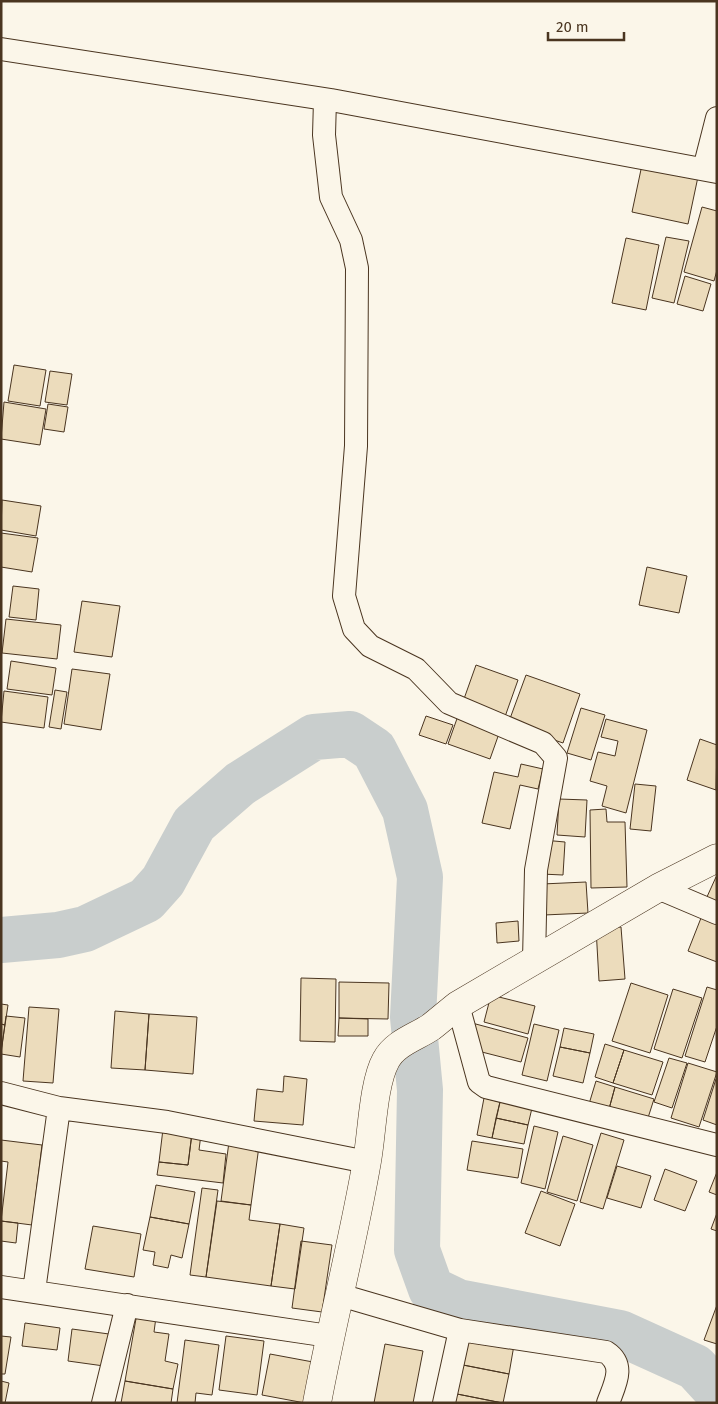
<svg xmlns="http://www.w3.org/2000/svg" width="718" height="1404" font-family="'Fira Sans',sans-serif">
<style>
.lines{fill:none;stroke-linecap:round;stroke-linejoin:round}
.river{stroke:#c9cecd;stroke-width:46}
.building{fill:#ecdcbc;stroke:#4a3520}
.street-casing{stroke:#4a3520;stroke-width:24}
.secondary-casing{stroke:#4a3520;stroke-width:29}
.street{stroke:#fbf6e9;stroke-width:22}
.secondary{stroke:#fbf6e9;stroke-width:28}
</style>
<rect width="100%" height="100%" fill="#fbf6e9"/>
<g class="lines">
<path class="river" d="M 1,940 L 58,935 L 85,929 L 146,900 L 163,881 L 194,824 L 240,784 L 314,737 L 350,734 L 374,750 L 405,810 L 420,877 L 413,1017 L 420,1090 L 417,1250 L 431,1289 L 458,1302 L 620,1333 L 695,1367 L 717,1391"/>
</g>
<path class="building" d="M 643,160 L 699,172 L 688,224 L 632,212 Z
M 702,207 L 717,211 L 717,270 L 714,281 L 684,272 Z
M 666,237 L 689,241 L 674,303 L 652,298 Z
M 626,238 L 659,245 L 646,310 L 612,303 Z
M 685,276 L 711,284 L 703,311 L 677,304 Z
M 14,365 L 46,370 L 40,406 L 8,401 Z
M 50,371 L 72,374 L 67,405 L 45,402 Z
M 4,402 L 46,409 L 40,445 L 1,439 Z
M 48,404 L 68,407 L 64,432 L 44,429 Z
M 2,500 L 41,506 L 36,536 L 1,530 Z
M 1,533 L 38,538 L 32,572 L 1,567 Z
M 647,567 L 687,576 L 679,613 L 639,605 Z
M 13,586 L 39,589 L 36,620 L 9,617 Z
M 82,601 L 120,606 L 112,657 L 74,652 Z
M 6,619 L 61,625 L 57,659 L 2,653 Z
M 11,661 L 56,668 L 52,695 L 7,689 Z
M 476,665 L 518,680 L 490,759 L 448,744 Z
M 72,669 L 110,674 L 101,730 L 64,724 Z
M 526,675 L 580,694 L 563,743 L 508,724 Z
M 55,690 L 67,692 L 61,729 L 49,727 Z
M 4,691 L 48,697 L 44,728 L 1,722 Z
M 581,708 L 605,715 L 591,760 L 567,753 Z
M 426,716 L 453,725 L 446,744 L 419,735 Z
M 606,719 L 647,730 L 626,813 L 602,806 L 607,786 L 590,781 L 598,752 L 615,756 L 618,741 L 601,737 Z
M 700,739 L 717,745 L 716,790 L 687,780 Z
M 521,764 L 543,769 L 538,789 L 520,785 L 510,829 L 482,823 L 494,772 L 518,777 Z
M 635,784 L 656,786 L 651,831 L 630,829 Z
M 559,799 L 587,800 L 585,837 L 557,835 Z
M 606,809 L 607,822 L 625,822 L 627,887 L 591,888 L 590,810 Z
M 543,840 L 565,842 L 563,875 L 541,874 Z
M 716,877 L 717,877 L 717,903 L 706,899 Z
M 586,882 L 588,913 L 544,915 L 542,884 Z
M 701,918 L 717,924 L 717,962 L 688,951 Z
M 518,921 L 519,941 L 497,943 L 496,923 Z
M 621,927 L 625,979 L 599,981 L 596,928 Z
M 301,978 L 336,979 L 335,1042 L 300,1041 Z
M 339,982 L 389,983 L 388,1019 L 339,1018 Z
M 631,983 L 668,995 L 650,1053 L 612,1041 Z
M 707,987 L 717,990 L 717,1026 L 705,1062 L 685,1056 Z
M 673,989 L 702,998 L 682,1058 L 654,1049 Z
M 491,995 L 535,1006 L 528,1034 L 484,1022 Z
M 1,1004 L 8,1005 L 5,1025 L 1,1024 Z
M 29,1007 L 59,1009 L 53,1083 L 23,1081 Z
M 115,1011 L 149,1014 L 145,1070 L 111,1068 Z
M 149,1014 L 197,1017 L 193,1074 L 145,1070 Z
M 6,1016 L 25,1018 L 20,1057 L 1,1054 Z
M 339,1018 L 368,1019 L 368,1036 L 338,1036 Z
M 472,1023 L 528,1038 L 521,1062 L 474,1050 Z
M 1,1024 L 5,1025 L 1,1051 Z
M 534,1024 L 559,1030 L 547,1081 L 522,1075 Z
M 564,1028 L 594,1034 L 590,1053 L 560,1047 Z
M 605,1044 L 624,1050 L 613,1083 L 595,1077 Z
M 560,1047 L 590,1053 L 583,1083 L 553,1076 Z
M 624,1050 L 663,1062 L 652,1095 L 613,1083 Z
M 669,1058 L 687,1063 L 672,1108 L 654,1102 Z
M 688,1063 L 717,1072 L 699,1127 L 671,1118 Z
M 284,1076 L 307,1079 L 303,1125 L 254,1121 L 257,1089 L 283,1092 Z
M 716,1079 L 717,1079 L 717,1125 L 703,1120 Z
M 596,1081 L 615,1087 L 609,1109 L 589,1104 Z
M 615,1087 L 654,1099 L 647,1121 L 609,1109 Z
M 484,1098 L 500,1102 L 492,1138 L 477,1135 Z
M 500,1102 L 532,1108 L 528,1125 L 496,1118 Z
M 496,1118 L 528,1125 L 524,1144 L 492,1138 Z
M 534,1126 L 558,1132 L 545,1189 L 521,1183 Z
M 163,1129 L 192,1133 L 188,1165 L 159,1162 Z
M 192,1133 L 201,1134 L 199,1150 L 226,1154 L 223,1183 L 157,1175 L 159,1162 L 188,1165 Z
M 601,1133 L 624,1140 L 603,1209 L 580,1202 Z
M 563,1136 L 593,1145 L 577,1201 L 547,1192 Z
M 1,1140 L 42,1145 L 32,1225 L 1,1221 L 8,1162 L 1,1161 Z
M 472,1141 L 523,1149 L 518,1178 L 467,1170 Z
M 229,1142 L 259,1146 L 251,1205 L 221,1201 Z
M 617,1166 L 651,1176 L 641,1208 L 607,1198 Z
M 665,1169 L 697,1181 L 685,1211 L 654,1200 Z
M 717,1172 L 717,1195 L 709,1192 Z
M 156,1185 L 195,1192 L 189,1224 L 150,1217 Z
M 202,1188 L 218,1190 L 206,1277 L 190,1275 Z
M 541,1191 L 575,1204 L 560,1246 L 525,1233 Z
M 217,1201 L 251,1205 L 249,1220 L 280,1224 L 271,1286 L 206,1277 Z
M 717,1213 L 717,1231 L 711,1229 Z
M 150,1217 L 189,1224 L 182,1258 L 171,1255 L 168,1268 L 153,1265 L 155,1252 L 143,1250 Z
M 1,1221 L 18,1223 L 16,1243 L 1,1241 Z
M 280,1224 L 304,1228 L 295,1289 L 271,1286 Z
M 93,1226 L 141,1234 L 134,1277 L 85,1269 Z
M 301,1241 L 332,1245 L 322,1312 L 292,1308 Z
M 717,1305 L 717,1344 L 704,1340 Z
M 137,1313 L 156,1317 L 154,1332 L 169,1334 L 165,1361 L 178,1364 L 173,1389 L 125,1381 Z
M 25,1323 L 60,1328 L 57,1350 L 22,1346 Z
M 72,1329 L 109,1334 L 104,1366 L 68,1361 Z
M 464,1335 L 514,1345 L 509,1374 L 458,1364 Z
M 1,1336 L 11,1337 L 5,1374 L 1,1374 Z
M 226,1336 L 264,1341 L 257,1395 L 219,1390 Z
M 185,1340 L 219,1345 L 212,1395 L 196,1393 L 195,1403 L 177,1403 Z
M 385,1344 L 423,1351 L 413,1403 L 374,1403 Z
M 270,1354 L 313,1362 L 305,1403 L 262,1395 Z
M 458,1364 L 509,1374 L 503,1403 L 452,1393 Z
M 1,1381 L 9,1383 L 5,1403 L 1,1403 Z
M 125,1381 L 173,1389 L 171,1403 L 121,1403 Z
M 452,1393 L 502,1403 L 450,1403 Z"/>
<g class="lines">
<defs>
<path id="street" d="M 1,49 L 331,100 L 717,172
M 325,100 L 324,135 L 331,197 L 351,240 L 357,268 L 356,446 L 344,596 L 354,629 L 370,646 L 416,669 L 449,703 L 543,743 L 556,758 L 536,870 L 534,960
M 704,169 L 717,118
M 658,888 L 717,913
M 458,1005 L 479,1082 L 486,1087 L 717,1145
M 1,1093 L 59,1108 L 167,1122 L 367,1162
M 1,1287 L 329,1336
M 34,1291 L 59,1108
M 340,1295 L 460,1330 L 606,1352 C 626,1365 615,1384 608,1403
M 103,1403 L 127,1305
M 444,1403 L 460,1330"/>
<path id="secondary" d="M 317,1403 C 332,1322 353,1242 367,1161 C 372,1134 373,1083 386,1060 C 395,1043 416,1037 431,1027 C 440,1020 449,1012 458,1005 L 658,888 L 717,858"/>
</defs>
<use href="#street" class="street-casing"/>
<use href="#secondary" class="secondary-casing"/>
<use href="#street" class="street"/>
<use href="#secondary" class="secondary"/>
</g>
<rect width="718" height="1404" fill="none" stroke="#4a3520" stroke-width="5"/>
<path d="M548 32v8h76v-8" fill="none" stroke="#4a3520" stroke-width="2.5"/>
<text x="556" y="32" font-size="15" fill="#4a3520" stroke="#fbf6e9" stroke-width="4" paint-order="stroke">20 m</text>
</svg>
